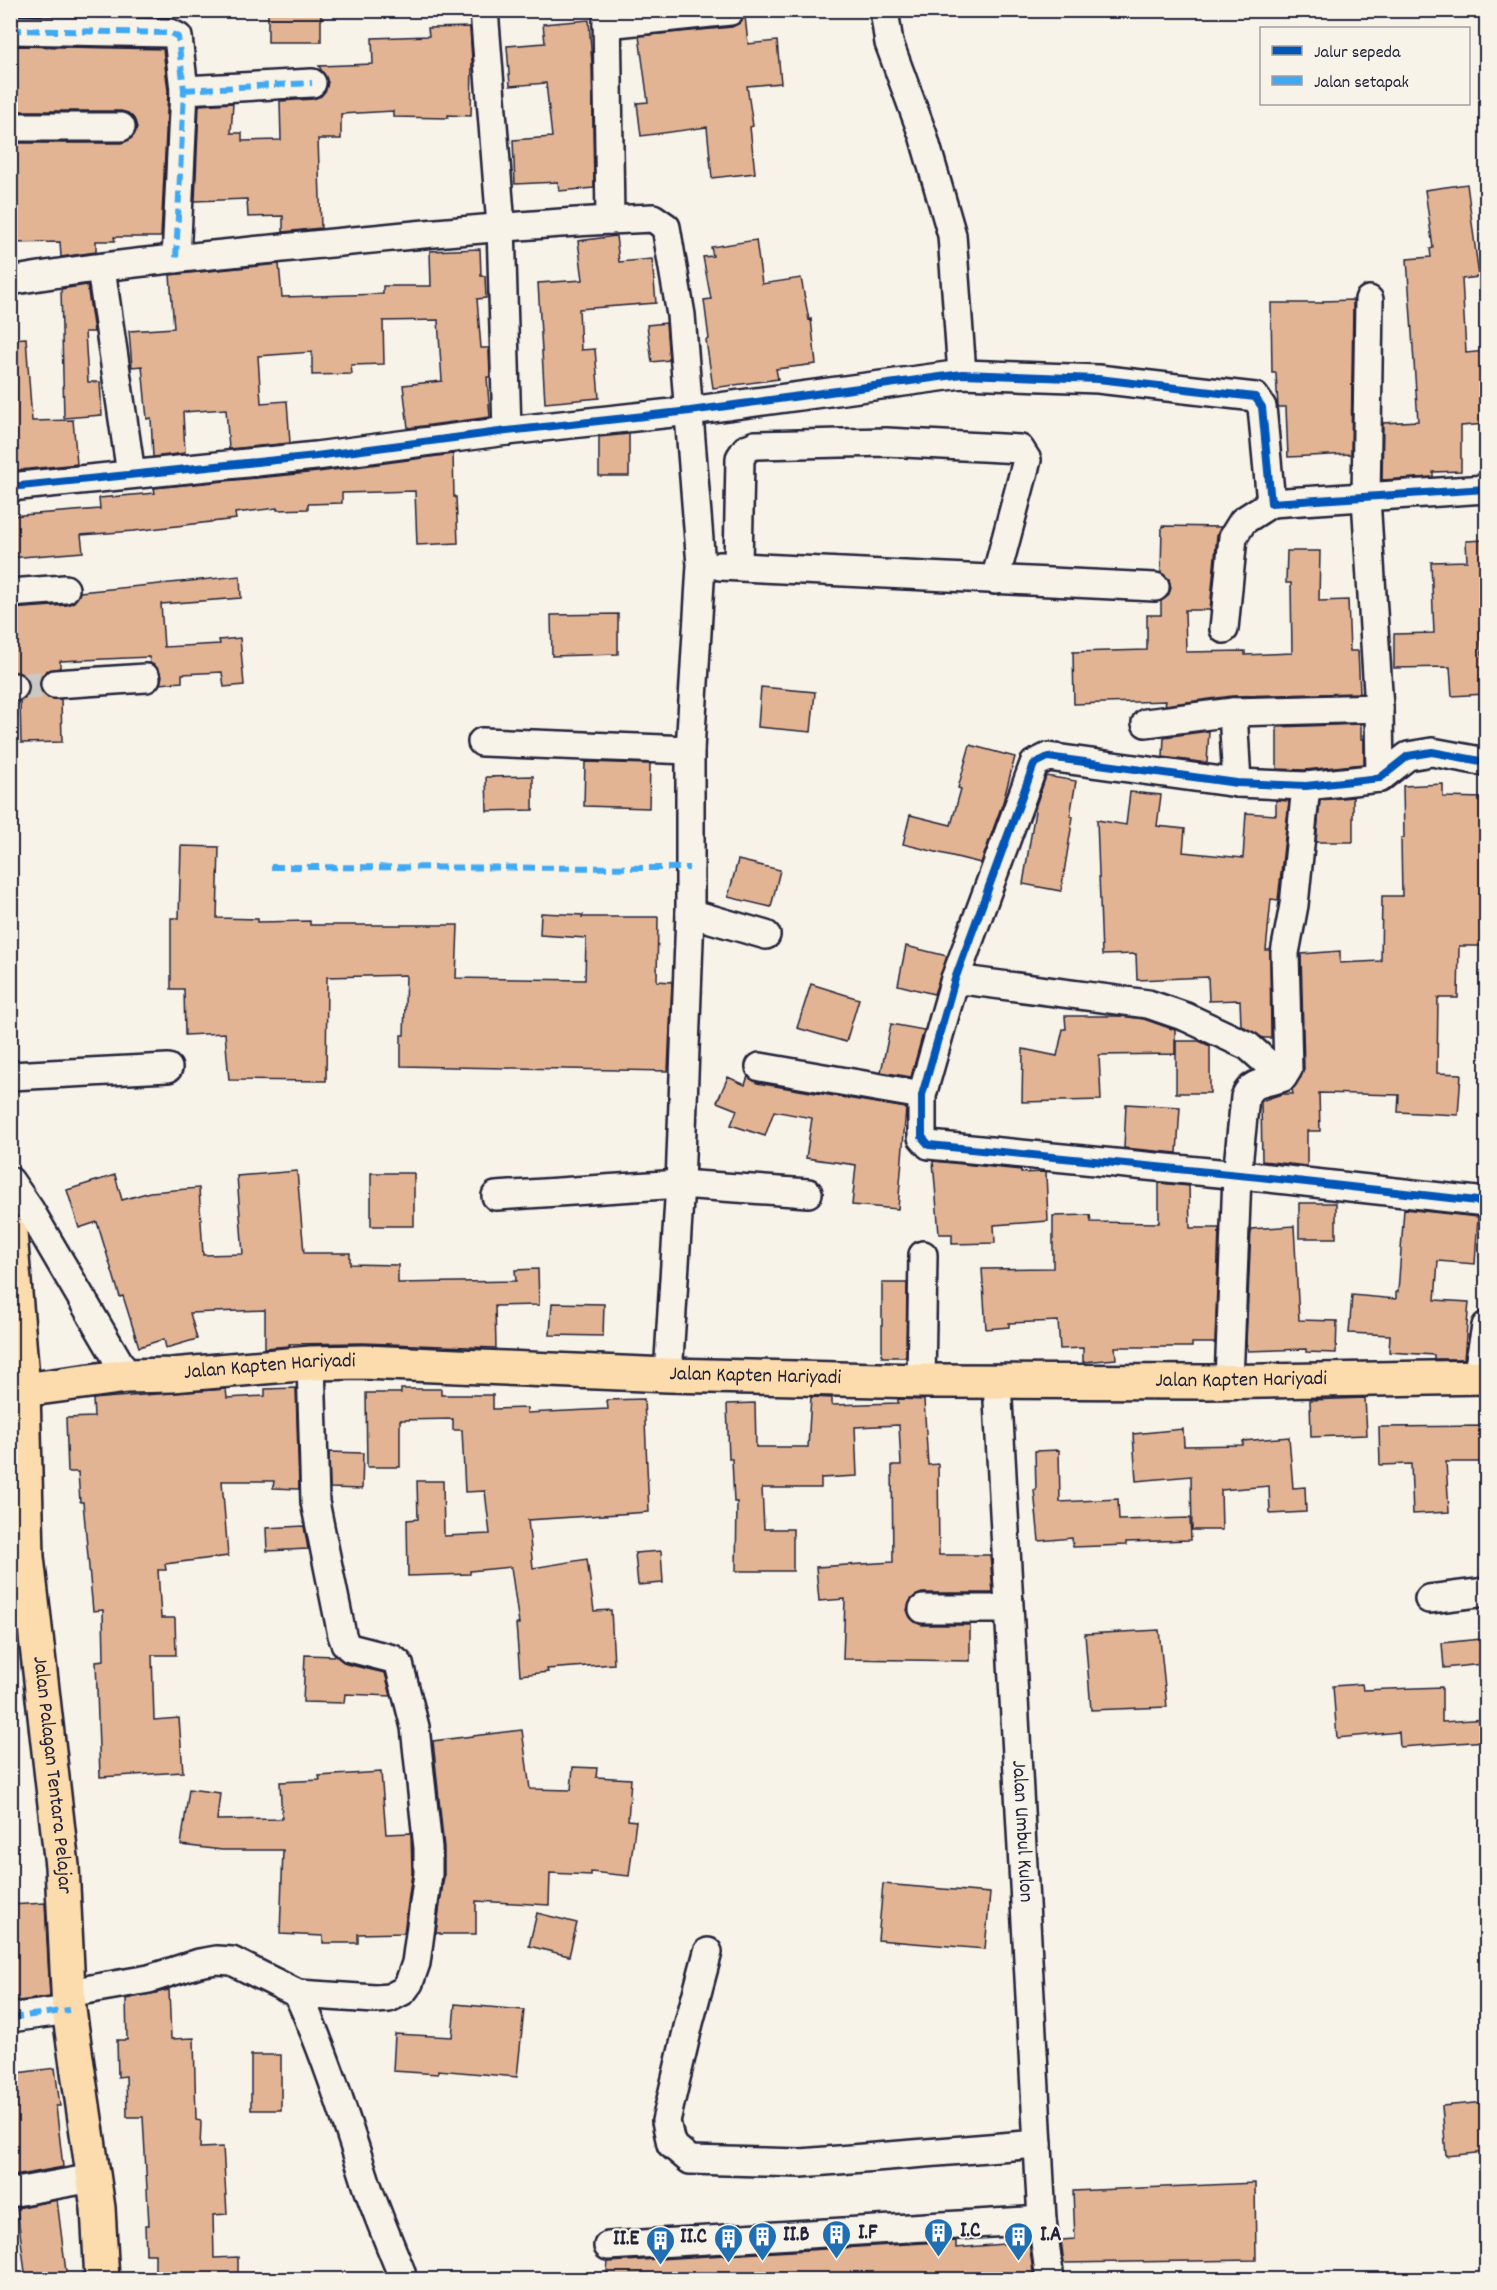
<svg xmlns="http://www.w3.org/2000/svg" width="1497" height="2290" font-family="Dekko,sans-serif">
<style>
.building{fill:#e2b493;stroke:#22223b;stroke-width:1.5}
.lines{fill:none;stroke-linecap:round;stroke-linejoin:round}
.minor-tunnel{stroke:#ccc9c5;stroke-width:27;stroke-dasharray:27 14;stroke-linecap:butt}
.minor-casing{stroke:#22223b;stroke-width:32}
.major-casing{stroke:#22223b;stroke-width:38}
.minor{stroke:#f7f3e8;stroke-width:27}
.major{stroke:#fcdcac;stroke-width:33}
.quiet{stroke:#3fa9f5;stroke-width:6;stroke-dasharray:12 6;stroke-linecap:butt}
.cycleway-casing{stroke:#f7f3e8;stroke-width:11}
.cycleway{stroke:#0057b8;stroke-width:8}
.labels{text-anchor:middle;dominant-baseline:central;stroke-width:4.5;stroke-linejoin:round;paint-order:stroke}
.street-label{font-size:21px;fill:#22223b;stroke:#f7f3e8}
.poi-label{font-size:21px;font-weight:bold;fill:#22223b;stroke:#f7f3e8;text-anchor:start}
</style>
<rect width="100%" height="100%" fill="#f7f3e8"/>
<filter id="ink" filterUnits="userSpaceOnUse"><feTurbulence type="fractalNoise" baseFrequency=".0167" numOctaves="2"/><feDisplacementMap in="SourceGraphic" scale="12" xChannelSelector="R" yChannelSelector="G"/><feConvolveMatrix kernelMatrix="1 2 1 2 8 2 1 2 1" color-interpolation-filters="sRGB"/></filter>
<g filter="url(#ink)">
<path class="building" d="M 12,10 L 97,10 L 97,16 L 13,14 Z
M 268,10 L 321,10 L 321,42 L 268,42 Z
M 745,16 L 748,44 L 777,41 L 781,83 L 747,86 L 753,126 L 750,127 L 755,173 L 712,178 L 707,127 L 641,136 L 637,103 L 648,102 L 639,36 L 732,27 L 740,23 Z
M 589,20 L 592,64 L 594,188 L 559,191 L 558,182 L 515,184 L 513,140 L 552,137 L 546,83 L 510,86 L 507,46 L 545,43 L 543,24 Z
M 470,27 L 472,61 L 471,116 L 448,115 L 448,118 L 393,117 L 393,111 L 341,114 L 341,139 L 318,139 L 321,228 L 283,232 L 283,216 L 248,217 L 247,199 L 195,201 L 199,105 L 233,103 L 231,133 L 242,133 L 242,141 L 281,140 L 280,101 L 313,99 L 321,96 L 326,90 L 328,82 L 319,66 L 373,64 L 372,38 L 429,36 L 428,28 Z
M 15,46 L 163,49 L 168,91 L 161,237 L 114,237 L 115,241 L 96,241 L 96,252 L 61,257 L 60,242 L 10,243 L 10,143 L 121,143 L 129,140 L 134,135 L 137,128 L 134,119 L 128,113 L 121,111 L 10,111 L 10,73 L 17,73 Z
M 1467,184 L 1479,277 L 1462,279 L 1466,353 L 1486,351 L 1486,424 L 1461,426 L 1461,471 L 1433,472 L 1433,477 L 1382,480 L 1383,423 L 1418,421 L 1407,259 L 1431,257 L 1430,249 L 1433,248 L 1425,190 Z
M 616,236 L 619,262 L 652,259 L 656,303 L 579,309 L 581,350 L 595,349 L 599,398 L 545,403 L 538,283 L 583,280 L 578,241 Z
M 756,240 L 762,284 L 801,278 L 809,320 L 811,319 L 816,364 L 776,369 L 778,379 L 713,388 L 706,340 L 709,339 L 704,300 L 711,299 L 703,257 L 713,256 L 711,247 Z
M 480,249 L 481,276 L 485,276 L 486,298 L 477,299 L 481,348 L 489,348 L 490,377 L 487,377 L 490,417 L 408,428 L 403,385 L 442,381 L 438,320 L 383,321 L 384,364 L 351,365 L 352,374 L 312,375 L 312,352 L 258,356 L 261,403 L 287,401 L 290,443 L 229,449 L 226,409 L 183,412 L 185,453 L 153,457 L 151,418 L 147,419 L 142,366 L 132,367 L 129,331 L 174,328 L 170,275 L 279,264 L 282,297 L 383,294 L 383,286 L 431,286 L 430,251 Z
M 87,285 L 94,332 L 85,332 L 88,382 L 100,382 L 102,415 L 64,418 L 61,289 Z
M 1353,300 L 1351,454 L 1288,457 L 1286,407 L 1278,407 L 1276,373 L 1272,373 L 1271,303 L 1323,303 L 1323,301 Z
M 666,323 L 669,360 L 652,362 L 647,325 Z
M 26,338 L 32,421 L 73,420 L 77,464 L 10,471 L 10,339 Z
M 629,434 L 629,476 L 599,476 L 599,437 Z
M 453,454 L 454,497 L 456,497 L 458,543 L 417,545 L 415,491 L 342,493 L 342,503 L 308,504 L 308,509 L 277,510 L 277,508 L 235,513 L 236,519 L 134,531 L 81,535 L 83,552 L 10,558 L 10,516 L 100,509 L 99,498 L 155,493 L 154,488 L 318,472 Z
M 1162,526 L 1221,527 L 1217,535 L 1210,610 L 1185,610 L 1186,652 L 1245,651 L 1245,655 L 1292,653 L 1291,583 L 1286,583 L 1287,551 L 1320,551 L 1319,601 L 1348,600 L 1350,651 L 1358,651 L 1360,693 L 1232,696 L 1165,705 L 1166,701 L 1074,704 L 1073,652 L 1147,650 L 1147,615 L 1161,615 L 1161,601 L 1168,596 L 1171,588 L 1169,579 L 1161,573 Z
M 1486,540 L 1486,627 L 1480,627 L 1485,694 L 1452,696 L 1450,667 L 1394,668 L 1394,634 L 1434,633 L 1431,562 L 1467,561 L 1466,541 Z
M 240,576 L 241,598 L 161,604 L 164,647 L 220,644 L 219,640 L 240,638 L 244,685 L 224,687 L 222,672 L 182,674 L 182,682 L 160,684 L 162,676 L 159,670 L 150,663 L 149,657 L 60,661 L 60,668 L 46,671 L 41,678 L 39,684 L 42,692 L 48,698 L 61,699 L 62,742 L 21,743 L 20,701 L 27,695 L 30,686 L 28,680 L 22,674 L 10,671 L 10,609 L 67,605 L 74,602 L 80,592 Z
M 618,614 L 618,654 L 552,656 L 551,615 Z
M 761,687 L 815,692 L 811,732 L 758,727 Z
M 1361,724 L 1361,739 L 1364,739 L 1364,764 L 1305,770 L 1277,769 L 1277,727 Z
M 1209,731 L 1207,763 L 1163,757 L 1164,737 Z
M 970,745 L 1015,757 L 1003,802 L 981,863 L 903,844 L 910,815 L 951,825 L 961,789 L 958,788 Z
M 585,762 L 650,764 L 649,808 L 584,806 Z
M 533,776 L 533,810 L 487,811 L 486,777 Z
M 1046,776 L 1076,781 L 1070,816 L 1073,817 L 1061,891 L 1023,884 L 1036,805 Z
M 1443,784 L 1443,797 L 1484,798 L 1484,838 L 1486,838 L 1486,946 L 1459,946 L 1458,998 L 1438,998 L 1437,1073 L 1461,1074 L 1458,1115 L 1398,1112 L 1399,1095 L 1319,1093 L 1320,1131 L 1307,1131 L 1307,1166 L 1262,1161 L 1261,1101 L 1282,1094 L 1293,1094 L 1292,1089 L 1301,1077 L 1304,1069 L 1301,954 L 1340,951 L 1340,963 L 1381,961 L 1382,896 L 1402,896 L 1401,838 L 1404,838 L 1403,786 Z
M 1130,792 L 1161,795 L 1157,826 L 1185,829 L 1183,852 L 1243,858 L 1246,813 L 1276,815 L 1276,800 L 1289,801 L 1278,900 L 1271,899 L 1266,950 L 1270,950 L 1271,1038 L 1263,1038 L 1241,1025 L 1240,1000 L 1209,1001 L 1208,977 L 1137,980 L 1136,954 L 1102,955 L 1097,820 L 1126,825 Z
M 1353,797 L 1353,842 L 1316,842 L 1320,800 Z
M 181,846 L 219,847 L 217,918 L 258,919 L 258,922 L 310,921 L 310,925 L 458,925 L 456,978 L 585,980 L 586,938 L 540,935 L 541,913 L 583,915 L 582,917 L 658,917 L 657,981 L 672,982 L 668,1071 L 401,1066 L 401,1035 L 404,1035 L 406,975 L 327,977 L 326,1081 L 229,1080 L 225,1033 L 185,1035 L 184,989 L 171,989 L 171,918 L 179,918 Z
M 738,860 L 780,870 L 771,907 L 728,897 Z
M 906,946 L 947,956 L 934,994 L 898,985 Z
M 811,984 L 859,999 L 846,1042 L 797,1028 Z
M 1065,1016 L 1120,1016 L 1144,1019 L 1175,1030 L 1175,1054 L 1099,1055 L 1101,1100 L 1022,1102 L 1023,1049 L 1057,1056 L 1063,1029 L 1066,1029 Z
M 891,1024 L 924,1030 L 911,1077 L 881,1072 Z
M 1176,1041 L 1199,1041 L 1210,1046 L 1210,1093 L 1176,1093 Z
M 748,1076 L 757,1083 L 906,1108 L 898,1209 L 852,1205 L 856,1165 L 806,1158 L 812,1118 L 774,1111 L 765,1136 L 731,1125 L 737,1110 L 717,1102 L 728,1077 L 745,1085 Z
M 1126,1104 L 1180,1107 L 1177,1153 L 1124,1148 Z
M 933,1161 L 1021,1170 L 1021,1173 L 1046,1172 L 1048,1221 L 994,1225 L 995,1243 L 952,1244 L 952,1234 L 939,1234 Z
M 297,1171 L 304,1253 L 350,1253 L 350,1264 L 398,1265 L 398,1283 L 516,1281 L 515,1270 L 538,1269 L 539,1305 L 495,1306 L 496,1348 L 363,1343 L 289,1344 L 289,1346 L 265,1348 L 265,1310 L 190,1313 L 197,1339 L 166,1348 L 164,1339 L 139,1347 L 123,1296 L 120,1297 L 97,1222 L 79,1228 L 67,1190 L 115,1175 L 122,1200 L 150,1192 L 199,1188 L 203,1255 L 243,1254 L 237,1176 Z
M 371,1173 L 414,1173 L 414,1226 L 371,1226 Z
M 1159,1183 L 1189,1186 L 1190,1228 L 1219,1228 L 1215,1343 L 1192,1343 L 1192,1347 L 1115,1347 L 1116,1359 L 1083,1362 L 1083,1348 L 1060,1349 L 1058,1321 L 1009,1323 L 1009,1327 L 986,1329 L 982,1269 L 1053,1268 L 1053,1216 L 1090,1215 L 1091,1222 L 1159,1223 Z
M 1299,1203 L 1336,1203 L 1336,1238 L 1299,1238 Z
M 1404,1209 L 1478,1217 L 1475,1264 L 1438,1261 L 1435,1300 L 1469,1302 L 1464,1359 L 1434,1359 L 1434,1355 L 1389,1352 L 1390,1335 L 1349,1333 L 1352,1295 L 1396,1299 L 1396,1292 L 1398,1292 Z
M 1294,1226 L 1299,1320 L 1337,1321 L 1336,1353 L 1306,1352 L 1306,1349 L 1248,1351 L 1246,1343 L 1251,1229 Z
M 882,1283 L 907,1283 L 906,1357 L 882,1357 Z
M 552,1303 L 604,1304 L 603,1336 L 550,1335 Z
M 296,1388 L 299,1489 L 273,1488 L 274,1481 L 222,1481 L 228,1556 L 165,1564 L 166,1570 L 158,1570 L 161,1618 L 175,1618 L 176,1655 L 152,1655 L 154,1720 L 179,1718 L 183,1772 L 100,1777 L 96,1661 L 104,1660 L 103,1610 L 93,1611 L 83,1502 L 80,1502 L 78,1472 L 68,1472 L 66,1418 L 94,1417 L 93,1399 L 103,1398 L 226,1389 L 227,1398 L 265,1396 L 265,1389 Z
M 401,1389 L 441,1389 L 441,1395 L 493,1395 L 493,1409 L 527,1408 L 527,1413 L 608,1409 L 607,1400 L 644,1399 L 649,1512 L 528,1520 L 533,1568 L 587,1559 L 594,1611 L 611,1610 L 614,1664 L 547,1669 L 548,1672 L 520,1675 L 516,1624 L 519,1624 L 511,1567 L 470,1571 L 470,1574 L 408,1576 L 407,1520 L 418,1519 L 417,1481 L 443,1481 L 444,1536 L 490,1534 L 485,1491 L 465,1492 L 462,1430 L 453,1430 L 453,1419 L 400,1420 L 400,1467 L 367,1467 L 366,1393 L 401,1393 Z
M 811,1397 L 832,1398 L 832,1405 L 898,1403 L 898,1399 L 924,1400 L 928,1465 L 938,1464 L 939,1555 L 990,1555 L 993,1593 L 922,1593 L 915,1596 L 910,1601 L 907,1610 L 910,1617 L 915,1622 L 922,1625 L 970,1625 L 970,1661 L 843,1659 L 845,1599 L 819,1601 L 816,1567 L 893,1562 L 892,1465 L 901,1465 L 899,1425 L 855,1427 L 857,1476 L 821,1478 L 821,1488 L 762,1488 L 764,1529 L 793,1529 L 793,1571 L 736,1571 L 737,1502 L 734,1502 L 732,1459 L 729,1459 L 727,1404 L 755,1403 L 756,1447 L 808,1447 Z
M 1365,1398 L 1367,1435 L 1311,1437 L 1310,1400 Z
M 1486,1426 L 1486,1462 L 1446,1462 L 1449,1512 L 1413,1514 L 1411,1464 L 1380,1465 L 1379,1427 Z
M 1183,1429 L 1184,1446 L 1243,1445 L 1243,1441 L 1289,1437 L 1293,1488 L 1305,1487 L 1306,1512 L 1270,1514 L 1269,1486 L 1221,1490 L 1222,1530 L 1192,1530 L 1191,1476 L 1136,1481 L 1133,1434 Z
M 1059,1450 L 1060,1502 L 1118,1499 L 1119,1520 L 1190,1518 L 1191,1540 L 1126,1542 L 1126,1545 L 1073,1547 L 1072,1538 L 1039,1541 L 1034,1490 L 1036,1490 L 1035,1451 Z
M 329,1452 L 363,1453 L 362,1489 L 330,1488 Z
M 304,1526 L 308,1549 L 267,1551 L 266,1528 Z
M 661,1551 L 663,1583 L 638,1585 L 635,1553 Z
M 1159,1630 L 1167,1707 L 1091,1710 L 1085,1634 Z
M 1480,1639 L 1483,1664 L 1444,1668 L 1442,1643 Z
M 305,1655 L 336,1656 L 346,1664 L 385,1673 L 391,1696 L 345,1694 L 344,1703 L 303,1702 Z
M 1362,1684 L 1363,1690 L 1442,1687 L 1442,1722 L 1486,1719 L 1486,1741 L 1400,1747 L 1399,1732 L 1337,1738 L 1333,1686 Z
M 522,1730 L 530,1789 L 571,1790 L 573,1767 L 597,1768 L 596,1777 L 631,1779 L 628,1820 L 636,1821 L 629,1876 L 591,1872 L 591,1875 L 550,1873 L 549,1905 L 476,1901 L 476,1934 L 440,1934 L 440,1933 L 436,1933 L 444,1876 L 444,1848 L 433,1741 Z
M 381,1772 L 386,1834 L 411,1833 L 412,1873 L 404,1933 L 358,1934 L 358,1943 L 323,1943 L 323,1936 L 280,1934 L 283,1850 L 222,1850 L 181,1845 L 189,1789 L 220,1793 L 217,1820 L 282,1819 L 280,1782 L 320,1780 L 319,1776 Z
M 883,1884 L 990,1893 L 985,1949 L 878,1940 Z
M 45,1903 L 50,1997 L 10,2002 L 10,1905 Z
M 537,1913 L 577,1923 L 569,1956 L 529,1946 Z
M 169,1990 L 171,2039 L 194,2038 L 196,2120 L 201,2121 L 200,2148 L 223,2147 L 227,2214 L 213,2215 L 214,2258 L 238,2257 L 238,2280 L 155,2280 L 155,2254 L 146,2254 L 145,2225 L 149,2225 L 143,2117 L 127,2117 L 126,2076 L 118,2077 L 117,2040 L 127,2040 L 126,1999 Z
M 455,2004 L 524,2010 L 517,2077 L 438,2070 L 438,2074 L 393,2071 L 395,2034 L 452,2037 Z
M 251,2055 L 281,2055 L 281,2110 L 251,2110 Z
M 55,2068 L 60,2106 L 56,2106 L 63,2167 L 14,2176 L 13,2169 L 10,2169 L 10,2074 Z
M 1486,2102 L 1486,2152 L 1446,2156 L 1442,2106 Z
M 1255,2183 L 1256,2260 L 1064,2263 L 1061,2240 L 1075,2239 L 1073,2191 Z
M 57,2200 L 67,2280 L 26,2280 L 17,2208 Z
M 956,2241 L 956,2248 L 1029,2242 L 1034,2280 L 606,2280 L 608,2262 Z"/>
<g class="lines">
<path class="minor-tunnel" d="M 14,687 L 55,684"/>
<defs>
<g id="minor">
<path d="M 484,10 L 501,226 L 507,431"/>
<path d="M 607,10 L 610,220 L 653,218 L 666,227 L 681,315 L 701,565 L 690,750 L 690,913 L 680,1184 L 668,1375"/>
<path d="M 884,10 L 889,43 L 923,135 L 952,235 L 962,374"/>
<path d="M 607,24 L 730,11"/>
<path d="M 10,30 L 170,33 L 178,37 L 184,90 L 176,259"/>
<path d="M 184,90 L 312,83"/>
<path d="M 10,127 L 121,127"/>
<path d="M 101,269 L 131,474"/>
<path d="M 10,281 C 100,265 192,257 282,248 C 391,237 500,226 610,220"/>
<path d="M 1369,300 L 1366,498 L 1379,708 L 1380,778"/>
<path d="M 10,487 L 316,456 L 507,431 L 690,411 L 962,374 L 1098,379 L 1255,397 L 1262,407 L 1271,503 L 1486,489"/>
<path d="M 720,566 L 1155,587"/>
<path d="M 738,566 L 740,458 L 746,449 L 755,445 L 886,442 L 1020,449 L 1027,460 L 995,580"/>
<path d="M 10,593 L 65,589"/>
<path d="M 1224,629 L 1233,537 L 1243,521 L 1271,503"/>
<path d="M 55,684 L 146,678"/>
<path d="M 10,687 L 14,687"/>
<path d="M 1233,712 L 1237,783"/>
<path d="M 1146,723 L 1233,712 L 1379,708"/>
<path d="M 482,742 L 690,750"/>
<path d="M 1486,762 L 1432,752 L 1408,756 L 1380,778 L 1306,786 L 1237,783 L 1048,757 L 1034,764 L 955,979 L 922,1095 L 922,1137 L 929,1145 L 1260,1177 L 1486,1202"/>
<path d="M 690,913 L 766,935"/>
<path d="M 955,979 L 1148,1004 L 1186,1017 L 1248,1046 L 1283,1077"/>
<path d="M 760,1067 L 922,1095"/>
<path d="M 10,1076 L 168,1068"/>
<path d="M 10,1181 L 30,1210 L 127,1376"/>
<path d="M 496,1196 L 680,1184 L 808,1193"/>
<path d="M 1477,1377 L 1486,1326"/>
<path d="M 921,1381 L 923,1255"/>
<path d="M 1229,1381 L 1237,1176 L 1245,1097 C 1251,1081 1269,1083 1283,1077 L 1288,1069 L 1285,953 L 1294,905 L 1306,786"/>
<path id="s1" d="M 997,1382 L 1042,2220 L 1050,2280"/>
<path d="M 1429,1599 L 1486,1592"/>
<path d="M 923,1609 L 1009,1609"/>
<path d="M 708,1952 L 689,2023 L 666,2121 L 671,2144 L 690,2160 L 801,2163 L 1038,2144"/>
<path d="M 68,1993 L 149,1979 L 199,1963 L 216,1960 L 232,1961 L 298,1994 L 375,1999 L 389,1998 L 403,1991 L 409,1983 L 416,1963 L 428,1874 L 428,1848 L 415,1727 L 399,1664 L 393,1659 L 350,1648 L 345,1643 L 342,1635 L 315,1502 L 311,1363"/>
<path d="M 298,1994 C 326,2055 346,2120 367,2185 C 377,2214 389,2243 401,2272"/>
<path d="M 10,2018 L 69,2010"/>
<path d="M 10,2193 L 93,2178"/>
<path d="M 608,2246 L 1042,2220"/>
</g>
<g id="major">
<path id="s2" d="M 10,1233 L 23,1390 L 27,1557 L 62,1866 L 69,2010 L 98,2208 L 102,2280"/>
<path id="s3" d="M 23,1390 L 127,1376 L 172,1375 L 311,1363 L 363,1362 L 668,1375 L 921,1381 L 1208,1382 L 1486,1377"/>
</g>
</defs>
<use href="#minor" class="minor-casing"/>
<use href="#major" class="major-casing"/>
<use href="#minor" class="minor"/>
<use href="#major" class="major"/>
<path class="quiet" d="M 10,30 L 170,33 L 178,37 L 184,90 L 176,259
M 184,90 L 312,83
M 271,867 L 689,868
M 10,2018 L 69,2010"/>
<defs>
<path id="cycleway" d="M 10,487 L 316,456 L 507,431 L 690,411 L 962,374 L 1098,379 L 1255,397 L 1262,407 L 1271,503 L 1486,489
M 1486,762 L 1432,752 L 1408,756 L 1380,778 L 1306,786 L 1237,783 L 1048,757 L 1034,764 L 955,979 L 922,1095 L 922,1137 L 929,1145 L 1260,1177 L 1486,1202"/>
</defs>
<use href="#cycleway" class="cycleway-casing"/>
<use href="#cycleway" class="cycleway"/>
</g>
</g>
<defs>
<symbol id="building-pin" viewBox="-11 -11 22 30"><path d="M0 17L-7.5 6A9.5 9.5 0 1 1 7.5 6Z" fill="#1f6fb2" stroke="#f7f3e8"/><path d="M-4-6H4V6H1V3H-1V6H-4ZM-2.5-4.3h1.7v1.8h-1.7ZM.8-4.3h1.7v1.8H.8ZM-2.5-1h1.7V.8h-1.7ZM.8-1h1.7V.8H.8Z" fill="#fff"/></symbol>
</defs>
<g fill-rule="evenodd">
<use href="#building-pin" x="922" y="2216" width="33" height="45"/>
<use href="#building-pin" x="820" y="2218" width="33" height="45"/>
<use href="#building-pin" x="746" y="2220" width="33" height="45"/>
<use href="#building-pin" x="1002" y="2220" width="33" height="45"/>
<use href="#building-pin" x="712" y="2222" width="33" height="45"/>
<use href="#building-pin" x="644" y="2224" width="33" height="45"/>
</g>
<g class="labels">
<g class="street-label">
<text stroke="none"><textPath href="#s3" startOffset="248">Jalan Kapten Hariyadi</textPath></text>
<text stroke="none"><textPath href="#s3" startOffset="734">Jalan Kapten Hariyadi</textPath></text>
<text stroke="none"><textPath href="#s3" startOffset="1220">Jalan Kapten Hariyadi</textPath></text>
<text stroke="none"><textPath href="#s2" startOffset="544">Jalan Palagan Tentara Pelajar</textPath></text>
<text stroke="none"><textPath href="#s1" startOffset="450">Jalan Umbul Kulon</textPath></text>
</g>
<g class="poi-label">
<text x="960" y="2232">I.C</text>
<text x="858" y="2234">I.F</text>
<text x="783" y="2236">II.B</text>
<text x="1040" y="2236">I.A</text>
<text x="707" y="2238" text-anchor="end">II.C</text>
<text x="639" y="2240" text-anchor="end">II.E</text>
</g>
</g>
<rect width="1497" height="2290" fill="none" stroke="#f7f3e8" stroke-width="36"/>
<rect x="18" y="18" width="1461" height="2254" fill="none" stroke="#22223b" stroke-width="2" filter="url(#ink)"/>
<rect x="1260" y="27" width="210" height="78" fill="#f7f3e8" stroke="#a29fa3" stroke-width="1.5"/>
<rect x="1272" y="46" width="30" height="9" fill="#0057b8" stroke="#a29fa3" stroke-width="1.5"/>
<text x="1314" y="57" font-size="18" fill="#22223b">Jalur sepeda</text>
<rect x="1272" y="76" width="30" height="9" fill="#3fa9f5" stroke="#a29fa3" stroke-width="1.5"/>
<text x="1314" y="87" font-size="18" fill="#22223b">Jalan setapak</text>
</svg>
